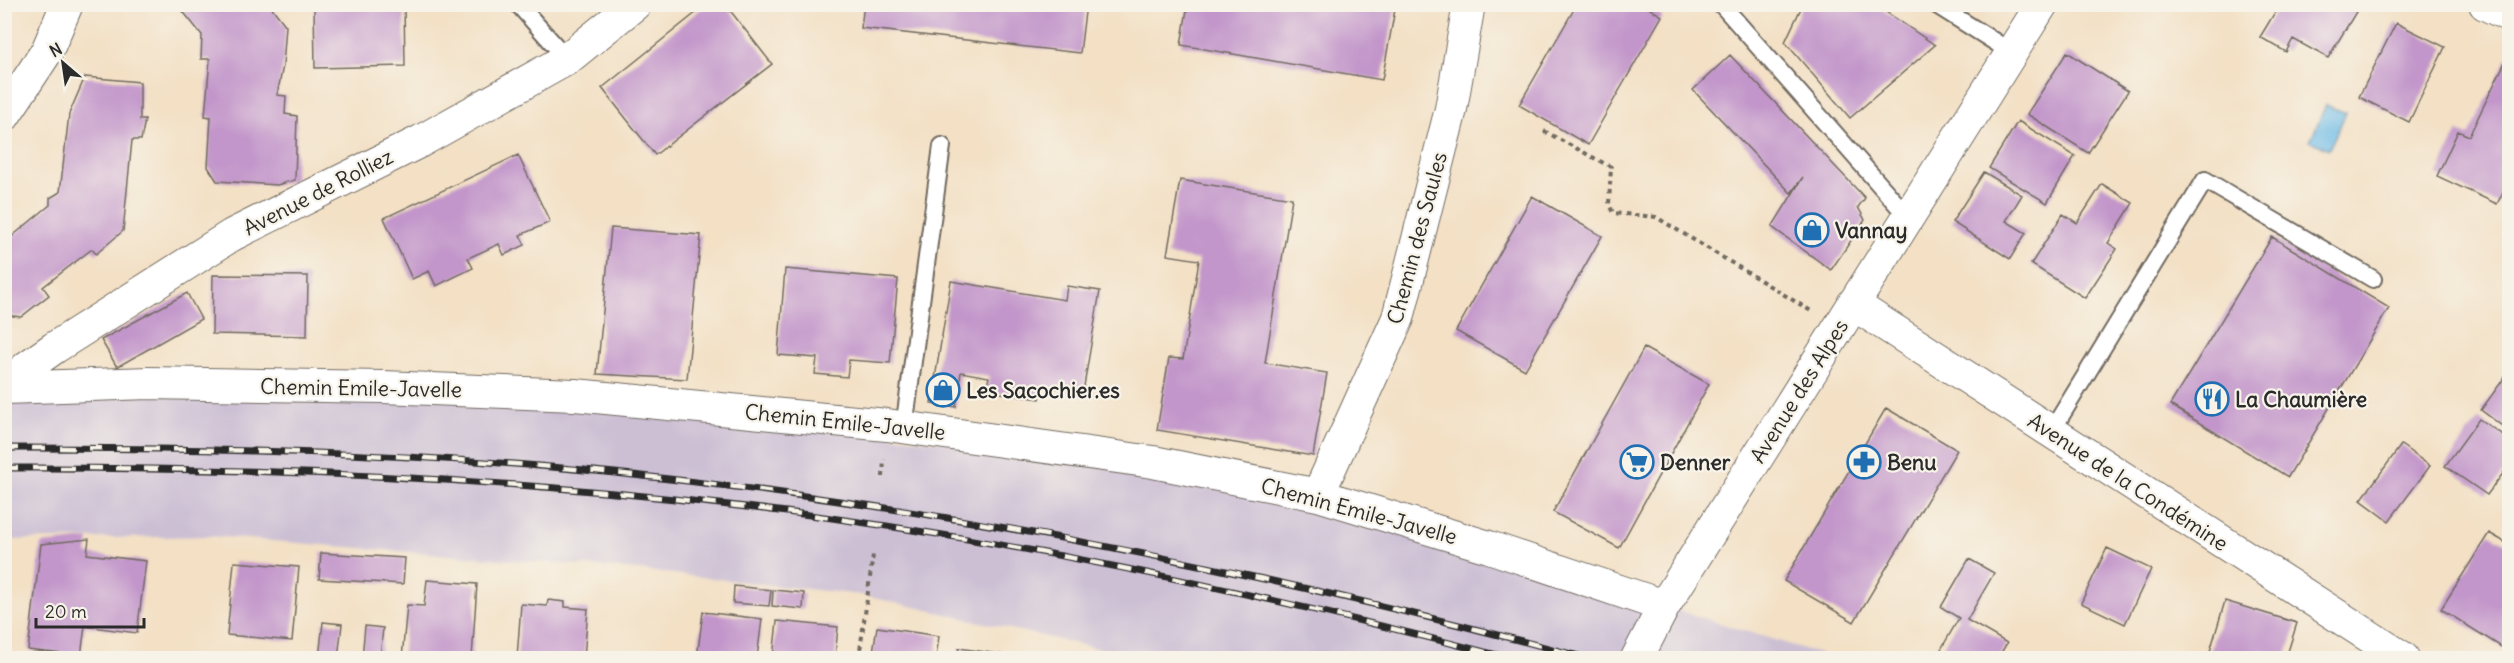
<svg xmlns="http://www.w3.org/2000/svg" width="2514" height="663" font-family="Delius,sans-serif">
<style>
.industrial{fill:#ccbfd4}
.water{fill:#6ebce8;stroke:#4c748a;stroke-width:1.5}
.building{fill:#c296ca}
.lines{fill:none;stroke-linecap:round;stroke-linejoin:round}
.service-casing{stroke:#716a61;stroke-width:20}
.minor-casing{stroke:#716a61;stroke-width:34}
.path{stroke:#716a61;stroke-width:4;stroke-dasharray:4.5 4.5;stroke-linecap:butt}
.service{stroke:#fff;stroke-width:16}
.minor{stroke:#fff;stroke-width:32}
.rail-casing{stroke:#2b2b2b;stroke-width:7}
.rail{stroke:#f7f3e8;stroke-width:4.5;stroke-dasharray:14;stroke-linecap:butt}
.labels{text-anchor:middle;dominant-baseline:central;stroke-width:4.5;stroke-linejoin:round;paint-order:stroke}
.street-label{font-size:21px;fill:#2b2b2b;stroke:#f7f3e8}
.poi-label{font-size:21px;font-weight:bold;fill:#2b2b2b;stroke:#f7f3e8;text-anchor:start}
</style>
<rect width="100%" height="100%" fill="#f7f3e8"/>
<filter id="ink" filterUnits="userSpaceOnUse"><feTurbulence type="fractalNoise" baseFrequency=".0167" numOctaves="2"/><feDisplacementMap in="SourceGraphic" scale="12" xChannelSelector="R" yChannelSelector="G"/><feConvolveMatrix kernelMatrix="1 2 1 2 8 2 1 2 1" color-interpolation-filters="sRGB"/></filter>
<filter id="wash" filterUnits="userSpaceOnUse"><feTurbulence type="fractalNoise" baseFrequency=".008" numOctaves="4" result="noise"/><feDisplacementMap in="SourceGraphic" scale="24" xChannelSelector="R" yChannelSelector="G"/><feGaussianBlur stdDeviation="1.35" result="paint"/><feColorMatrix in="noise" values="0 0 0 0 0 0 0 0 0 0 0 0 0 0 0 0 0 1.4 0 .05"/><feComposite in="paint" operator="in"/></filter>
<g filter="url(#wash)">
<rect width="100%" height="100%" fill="#f3e0c5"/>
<path class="industrial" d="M 383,387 L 1153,462 L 1664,606 L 1833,658 L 1140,658 L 861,595 L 638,570 L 210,536 L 5,540 L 4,388 Z"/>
<path class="water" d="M 2326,105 L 2346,113 L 2329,149 L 2310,141 Z"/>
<g id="blocks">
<path class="building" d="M 177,4 L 269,4 L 286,26 L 283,66 L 277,95 L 286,96 L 285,114 L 297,116 L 295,180 L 277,185 L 217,181 L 208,167 L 211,117 L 205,116 L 210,59 L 201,59 L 202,35 Z
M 314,4 L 404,4 L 405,66 L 315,68 Z
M 707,4 L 725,4 L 772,64 L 655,155 L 602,88 Z
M 864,4 L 1086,4 L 1080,53 L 861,28 Z
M 1188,4 L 1396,4 L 1382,80 L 1181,45 Z
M 1577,4 L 1642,4 L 1662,16 L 1588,145 L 1519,105 Z
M 1803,4 L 1874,4 L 1935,45 L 1850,118 L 1785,42 Z
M 2280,4 L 2344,4 L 2356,12 L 2328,58 L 2293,39 L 2286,52 L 2260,37 Z
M 2396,23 L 2445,47 L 2409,122 L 2359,97 Z
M 2067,52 L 2128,91 L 2088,153 L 2027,114 Z
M 1730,55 L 1865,198 L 1858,207 L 1865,220 L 1831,270 L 1772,227 L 1803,177 L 1791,193 L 1693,90 Z
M 2507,58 L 2510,60 L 2510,178 L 2497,204 L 2437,176 L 2458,131 L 2469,136 Z
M 85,77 L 140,82 L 140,120 L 145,120 L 141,140 L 132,140 L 123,231 L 96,254 L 92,249 L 43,287 L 49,295 L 21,317 L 5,315 L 5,236 L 10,238 L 50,205 L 50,198 L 60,192 L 69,114 Z
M 2018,121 L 2075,156 L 2047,203 L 1989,168 Z
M 518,155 L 550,222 L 520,235 L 525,245 L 504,255 L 499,244 L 468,258 L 473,268 L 436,286 L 429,271 L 412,279 L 384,218 Z
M 1984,172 L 2022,195 L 2006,221 L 2026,233 L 2010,259 L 1952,222 Z
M 1180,180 L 1292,198 L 1265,363 L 1327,373 L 1313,456 L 1157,430 L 1169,358 L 1183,359 L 1199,260 L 1167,255 Z
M 2102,184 L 2133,203 L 2108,243 L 2117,249 L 2085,298 L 2031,264 L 2063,214 L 2077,223 Z
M 1532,196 L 1602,236 L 1525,370 L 1456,331 Z
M 611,228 L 701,235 L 687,379 L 597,374 Z
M 2272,237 L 2389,308 L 2288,477 L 2170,405 Z
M 785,269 L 898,279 L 890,363 L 849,360 L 847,377 L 815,374 L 817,358 L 778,355 Z
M 213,275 L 308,276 L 307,336 L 212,334 Z
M 951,281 L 1065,300 L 1067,286 L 1100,291 L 1083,392 L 1042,386 L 1040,399 L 986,391 L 989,377 L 961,372 L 956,407 L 931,403 Z
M 187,293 L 201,319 L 117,367 L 101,340 Z
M 1644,348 L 1709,384 L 1619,548 L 1553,512 Z
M 2510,370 L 2510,432 L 2481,410 Z
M 1886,408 L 1957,450 L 1854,622 L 1784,581 Z
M 2479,419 L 2510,440 L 2510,464 L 2487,495 L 2445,466 Z
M 2401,445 L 2430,466 L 2389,521 L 2361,500 Z
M 2489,533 L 2510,545 L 2510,638 L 2503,648 L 2441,609 Z
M 89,539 L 87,554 L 146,561 L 137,633 L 85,626 L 81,656 L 28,650 L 41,544 Z
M 2107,548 L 2151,569 L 2125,624 L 2081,603 Z
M 321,553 L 405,558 L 403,584 L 319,579 Z
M 1969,559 L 1994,573 L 1967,620 L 2007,643 L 1998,658 L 1936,658 L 1959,618 L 1941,607 Z
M 234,562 L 299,567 L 292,641 L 227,635 Z
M 427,580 L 477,584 L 472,658 L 402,658 L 407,605 L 424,606 Z
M 734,586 L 771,590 L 769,606 L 733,603 Z
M 773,590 L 804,593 L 803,609 L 772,606 Z
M 548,600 L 565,602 L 565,607 L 588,609 L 584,658 L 517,658 L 521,604 L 547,606 Z
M 2225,601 L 2297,623 L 2286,658 L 2208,658 Z
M 703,612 L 762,619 L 757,658 L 697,658 Z
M 777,621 L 838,627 L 835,658 L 773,658 Z
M 323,622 L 342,624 L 338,658 L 319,658 Z
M 365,626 L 383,628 L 380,658 L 362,658 Z
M 877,627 L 939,636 L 936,658 L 872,658 Z
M 959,648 L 1011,656 L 1011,658 L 957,658 Z"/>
</g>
</g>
<g filter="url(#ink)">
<use href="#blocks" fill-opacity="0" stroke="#716a61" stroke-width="1.5"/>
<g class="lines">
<defs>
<path id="service" d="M 518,4 L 567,59
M 1721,4 L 1908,217
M 1935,4 L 2011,52
M 904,428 L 942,146
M 2051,432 L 2205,180 L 2373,279"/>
<path id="minor" d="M 2485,4 L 2510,16
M 4,116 L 47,51 L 67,4
M 1853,304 L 2403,658
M 4,388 L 149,383 L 383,387 L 575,395 L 887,425 L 1153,462 L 1318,495 L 1489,547 L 1664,606
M 5,388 L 27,367 L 54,348 L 232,235 L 421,141 L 567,59 L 635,4
M 1318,495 L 1398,318 L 1451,109 L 1469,4
M 1637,658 L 1664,606 L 2042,4"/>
</defs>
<use href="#service" class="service-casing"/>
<use href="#minor" class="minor-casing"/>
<path class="path" d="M 1544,131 L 1611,167 L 1609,204 L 1613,213 L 1656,217 L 1811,311
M 883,477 L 884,459
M 859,658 L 873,555"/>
<use href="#service" class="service"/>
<use href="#minor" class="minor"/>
<defs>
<path id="rail" d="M 4,448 C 208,448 412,452 615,473 C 944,507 1267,572 1586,658
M 4,468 C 247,467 488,477 729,505 C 992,535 1252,591 1508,658"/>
</defs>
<use href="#rail" class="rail-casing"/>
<use href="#rail" class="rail"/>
</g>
</g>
<defs>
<symbol id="shop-ring" viewBox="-11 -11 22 22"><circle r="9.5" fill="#f7f3e8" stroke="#1f6fb2" stroke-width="1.5"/><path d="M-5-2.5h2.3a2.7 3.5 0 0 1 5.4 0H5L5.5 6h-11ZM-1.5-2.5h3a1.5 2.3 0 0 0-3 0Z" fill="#1f6fb2"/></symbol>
<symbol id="restaurant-ring" viewBox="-11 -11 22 22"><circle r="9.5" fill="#f7f3e8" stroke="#1f6fb2" stroke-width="1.5"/><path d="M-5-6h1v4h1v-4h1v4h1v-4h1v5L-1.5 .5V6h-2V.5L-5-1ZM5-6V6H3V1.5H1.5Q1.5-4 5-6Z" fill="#1f6fb2"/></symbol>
<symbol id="supermarket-ring" viewBox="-11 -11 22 22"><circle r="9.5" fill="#f7f3e8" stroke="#1f6fb2" stroke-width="1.5"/><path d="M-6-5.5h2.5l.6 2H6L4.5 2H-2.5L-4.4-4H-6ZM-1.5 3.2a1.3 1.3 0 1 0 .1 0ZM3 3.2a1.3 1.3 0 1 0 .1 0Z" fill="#1f6fb2"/></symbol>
<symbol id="pharmacy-ring" viewBox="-11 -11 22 22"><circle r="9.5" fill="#f7f3e8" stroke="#1f6fb2" stroke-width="1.5"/><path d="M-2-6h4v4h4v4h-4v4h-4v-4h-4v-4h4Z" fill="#1f6fb2"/></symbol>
</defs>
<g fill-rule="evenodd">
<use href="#shop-ring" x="1793" y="211" width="38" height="38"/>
<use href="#shop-ring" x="924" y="371" width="38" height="38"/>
<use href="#restaurant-ring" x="2193" y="380" width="38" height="38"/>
<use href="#supermarket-ring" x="1618" y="443" width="38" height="38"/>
<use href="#pharmacy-ring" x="1845" y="443" width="38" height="38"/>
</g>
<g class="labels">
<g class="street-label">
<text transform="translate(318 192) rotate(-27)">Avenue de Rolliez</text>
<text transform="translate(1417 238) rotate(-75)">Chemin des Saules</text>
<text transform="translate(361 388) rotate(1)">Chemin Emile-Javelle</text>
<text transform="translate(1799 391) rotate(-58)">Avenue des Alpes</text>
<text transform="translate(845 422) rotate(6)">Chemin Emile-Javelle</text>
<text transform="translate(2128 482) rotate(33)">Avenue de la Condémine</text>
<text transform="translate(1359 511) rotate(15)">Chemin Emile-Javelle</text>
</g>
<g class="poi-label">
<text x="1835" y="230">Vannay</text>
<text x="966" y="390">Les Sacochier.es</text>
<text x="2235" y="399">La Chaumière</text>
<text x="1660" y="462">Denner</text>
<text x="1887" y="462">Benu</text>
</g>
</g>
<rect width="2514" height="663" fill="none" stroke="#f7f3e8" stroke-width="24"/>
<g transform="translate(63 63) rotate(331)" stroke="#f7f3e8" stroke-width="4.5" paint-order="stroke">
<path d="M0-4.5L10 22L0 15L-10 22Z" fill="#2b2b2b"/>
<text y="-9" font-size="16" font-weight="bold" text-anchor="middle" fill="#2b2b2b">N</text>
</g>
<path d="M36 618v9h108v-9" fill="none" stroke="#2b2b2b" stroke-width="3"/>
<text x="45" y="618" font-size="18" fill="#2b2b2b" stroke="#f7f3e8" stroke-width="4.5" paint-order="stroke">20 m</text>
</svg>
